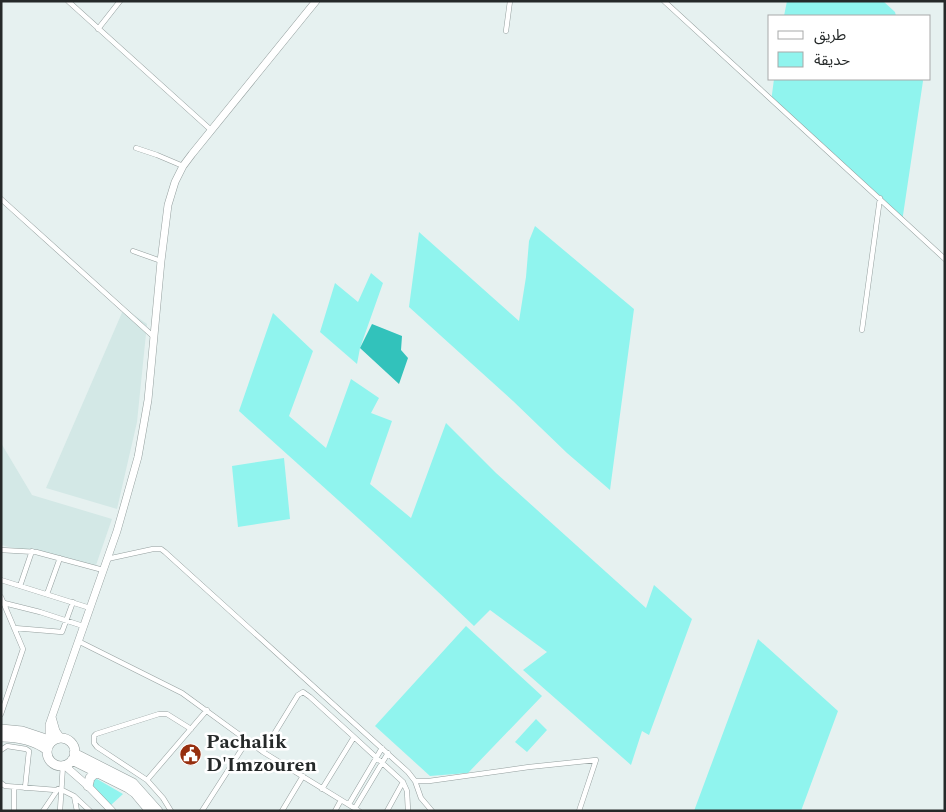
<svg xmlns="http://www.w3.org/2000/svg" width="946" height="812" font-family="Spectral,'Noto Sans Arabic',serif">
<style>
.built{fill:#d3e8e6}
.green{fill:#90f4ee}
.forest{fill:#32c2bb}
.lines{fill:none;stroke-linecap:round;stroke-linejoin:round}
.street-casing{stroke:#949f9e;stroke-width:5.5}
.secondary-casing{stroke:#949f9e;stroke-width:8}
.highway-casing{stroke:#949f9e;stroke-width:10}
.street{stroke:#fff;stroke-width:4.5}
.secondary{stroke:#fff;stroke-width:7}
.highway{stroke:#fff;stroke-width:9}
.labels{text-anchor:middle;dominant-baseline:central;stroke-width:5;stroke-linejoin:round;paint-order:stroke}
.poi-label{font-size:20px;font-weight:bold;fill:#252929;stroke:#fff;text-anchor:start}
</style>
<rect width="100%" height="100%" fill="#e6f1f0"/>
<path class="built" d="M 124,308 L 147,324 L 137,422 L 117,509 L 46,488 Z
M 1,443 L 32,495 L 112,519 L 95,568 L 1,545 Z"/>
<path class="green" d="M 787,1 L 883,1 L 895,12 L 896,16 L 784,16 Z
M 774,79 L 922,79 L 923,81 L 902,222 L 771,102 Z
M 535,226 L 634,309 L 610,490 L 567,453 L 513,401 L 409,307 L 419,232 L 519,321 L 526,277 L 529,241 Z
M 371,273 L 383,283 L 360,348 L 357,364 L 320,332 L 335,283 L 358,302 Z
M 273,313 L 313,351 L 289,416 L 326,448 L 351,379 L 379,398 L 371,413 L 392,421 L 370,484 L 411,518 L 446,423 L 496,473 L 646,608 L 654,585 L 692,619 L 649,735 L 642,731 L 631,765 L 523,670 L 547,652 L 490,610 L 474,626 C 397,552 318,482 239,411 Z
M 284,458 L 290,519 L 238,527 L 232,466 Z
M 466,626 L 542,696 L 468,773 L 430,776 L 375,726 Z
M 758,639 L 838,711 L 801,811 L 694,811 Z
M 536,719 L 547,730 L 527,752 L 515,742 Z
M 97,779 L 123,794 L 111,805 L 92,785 L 93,780 Z"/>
<path class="forest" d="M 372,324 L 402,336 L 401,350 L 408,358 L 399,384 L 360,348 Z"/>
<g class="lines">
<defs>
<path id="street" d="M 68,1 L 211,130
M 664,1 L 945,259
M 98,29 L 120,1
M 506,31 L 510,1
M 136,148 L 157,155 L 183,166
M 1,199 L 154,337
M 133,251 L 161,261
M 862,330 L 880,198
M 1,550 L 36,552 L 103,570
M 107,559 L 153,549 L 161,549 L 165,552 L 408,772 L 415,781 L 421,798 L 432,811
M 1,580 L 90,608
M 20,586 L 32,551
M 47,594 L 60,558
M 1,597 L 23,649 L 1,714
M 4,603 L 40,612 L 83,626
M 14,628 L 62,632 L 73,602
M 78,641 L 182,693 L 263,752 L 359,811
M 1,750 L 7,746 L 26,749 L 29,751 L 25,788
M 263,752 L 298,695 L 303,692 L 310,697 L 354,737
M 147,780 L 207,710
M 415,781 L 429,781 L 529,767 L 596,760 L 579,811
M 1,783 L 5,786 L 56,790
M 322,789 L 354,737 L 403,782 L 407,791 L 408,811
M 62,790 L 74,796 L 90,811
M 74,796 L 77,811
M 349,804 L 382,748
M 355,808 L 388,753
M 14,811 L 14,787
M 43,811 L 58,789
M 60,811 L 63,765
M 171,811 L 163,798 L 147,780 L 97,747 L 94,743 L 94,736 L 96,734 L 159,714 L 167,714 L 191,729
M 202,811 L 247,741
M 282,811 L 303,776
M 335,811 L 341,800
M 387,811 L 403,782"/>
<path id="secondary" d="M 52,717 L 56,731 L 61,738
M 54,740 L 49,733 L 49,725 L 117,531 L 138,457 L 148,400 L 161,261 L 168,205 L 175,182 L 183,166 L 192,154 L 316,1
M 64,765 L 88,786 L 112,811"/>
<path id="highway" d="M 1,729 L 22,731 L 52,741
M 1,737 C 18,737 34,740 47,750
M47 752a14 14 0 1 1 28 0a14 14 0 1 1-28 0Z
M 74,753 L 133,783 L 158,811
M 72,760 L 128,788 L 135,793 L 150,811
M 88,786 L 90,778 L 96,772"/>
</defs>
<use href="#street" class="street-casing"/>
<use href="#secondary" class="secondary-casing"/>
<use href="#highway" class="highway-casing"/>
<use href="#street" class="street"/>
<use href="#secondary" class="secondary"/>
<use href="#highway" class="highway"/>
</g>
<defs>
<symbol id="civic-disc" viewBox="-11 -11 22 22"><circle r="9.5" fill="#962f0f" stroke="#fff"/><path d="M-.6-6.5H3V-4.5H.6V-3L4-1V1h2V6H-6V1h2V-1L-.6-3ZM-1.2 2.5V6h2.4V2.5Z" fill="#fff"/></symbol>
</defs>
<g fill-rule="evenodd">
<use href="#civic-disc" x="178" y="742" width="25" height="25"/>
</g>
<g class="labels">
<g class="poi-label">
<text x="206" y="742">Pachalik<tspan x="206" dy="23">D'Imzouren</tspan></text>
</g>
</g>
<rect width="946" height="812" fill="none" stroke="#252929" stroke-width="5"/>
<rect x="768" y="15" width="162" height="65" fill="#ffffff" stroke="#a8a9a9"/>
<rect x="778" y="31" width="25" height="8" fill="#ffffff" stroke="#a8a9a9"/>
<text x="814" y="40" font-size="15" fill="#252929">طريق</text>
<rect x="778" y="52" width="25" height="15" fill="#90f4ee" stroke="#a8a9a9"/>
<text x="814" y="65" font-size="15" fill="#252929">حديقة</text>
</svg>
